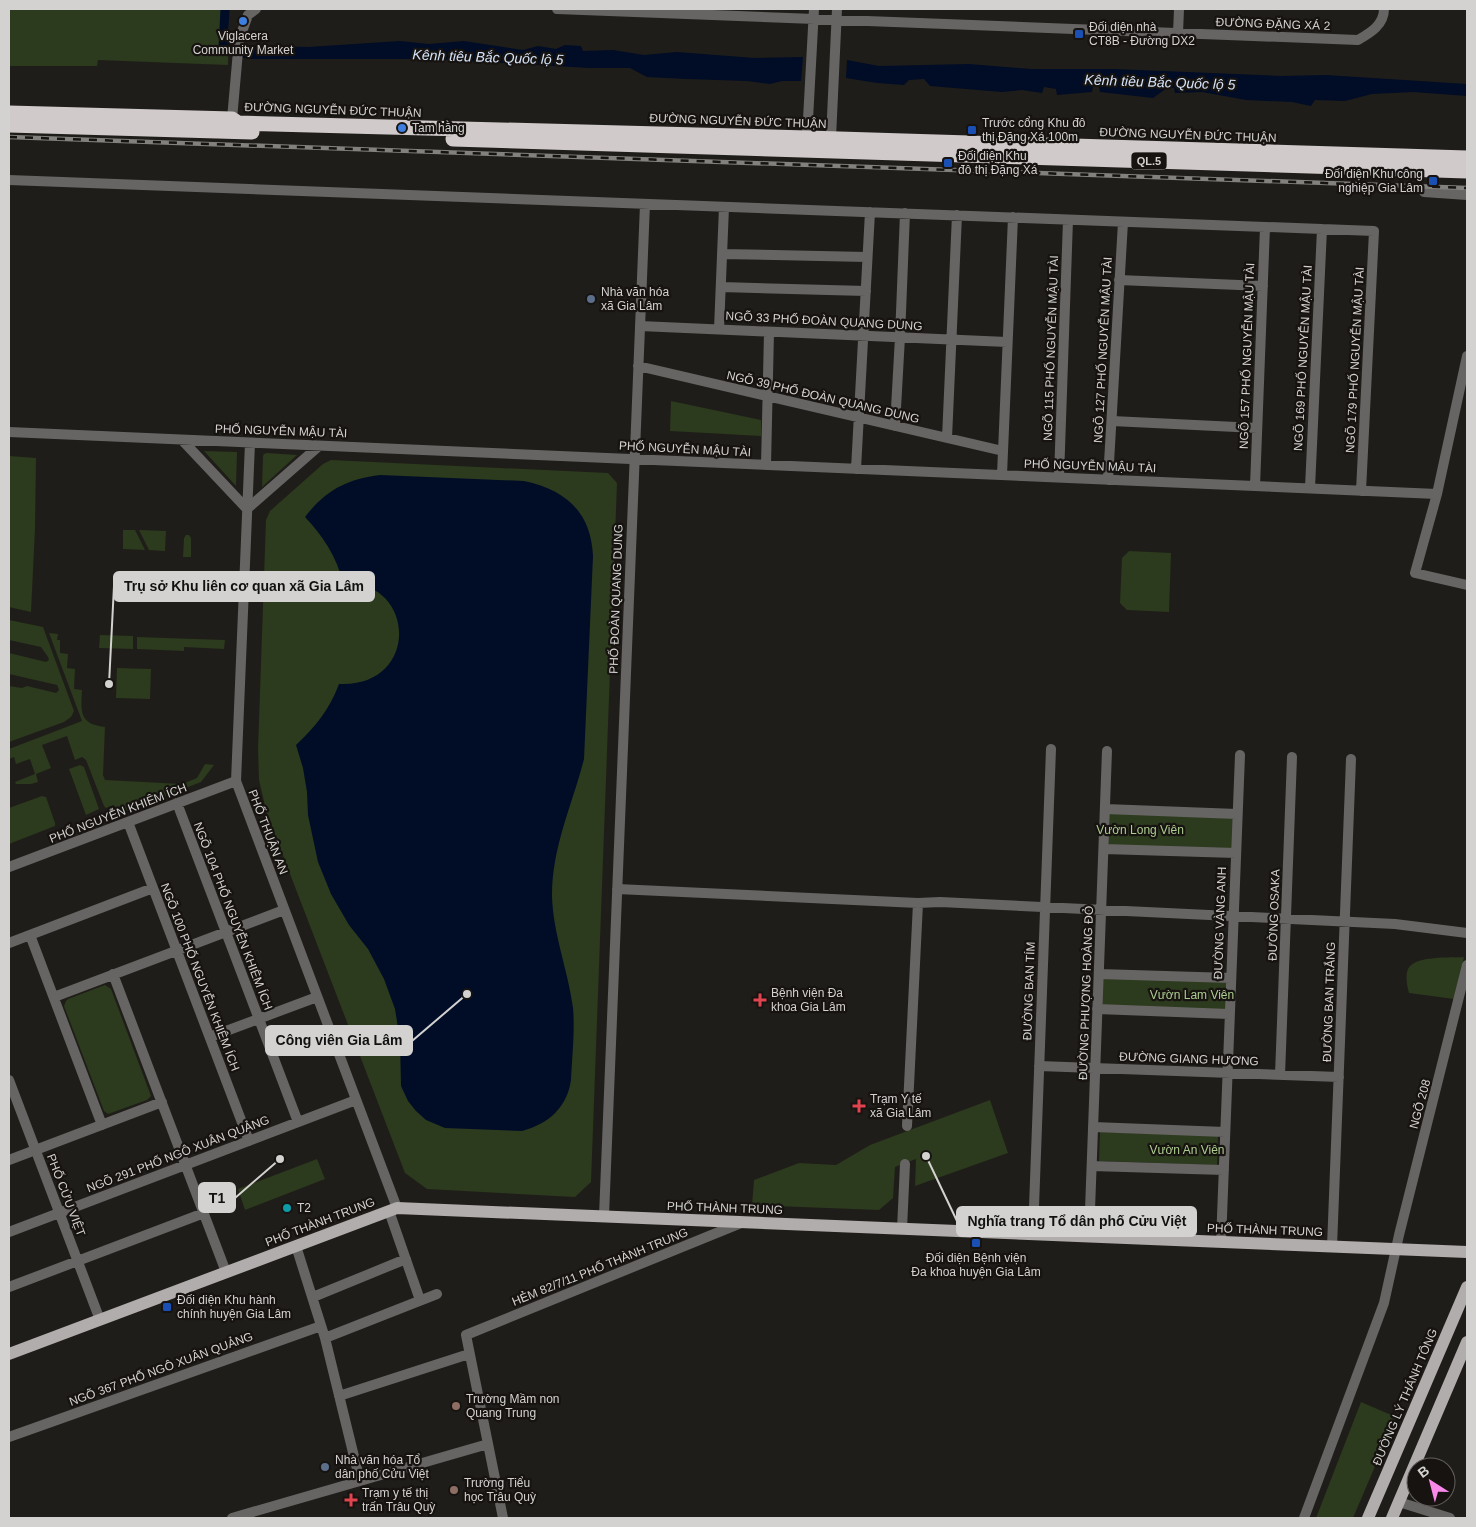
<svg xmlns="http://www.w3.org/2000/svg" width="1476" height="1527" font-family="Helvetica,sans-serif">
<style>
.green{fill:#2c3a1d}
.water{fill:#010d26}
.lines{fill:none;stroke-linecap:round;stroke-linejoin:round}
.canal{stroke:#010d26;stroke-width:9}
.minor{stroke:#676464;stroke-width:10}
.major{stroke:#b2adad;stroke-width:12}
.highway{stroke:#d0cacb;stroke-width:15}
.rail-casing{stroke:#82817e;stroke-width:4.5}
.rail{stroke:#161310;stroke-width:2.5;stroke-dasharray:8;stroke-linecap:butt}
.shop-dot{fill:#3f7fe0;stroke:#161310;stroke-width:2}
.transit-dot{fill:#1a4fb4;stroke:#161310;stroke-width:2}
.service-dot{fill:#5c6f8a;stroke:#161310;stroke-width:2}
.health-dot{fill:#e0444e;stroke:#161310;stroke-width:2}
.culture-dot{fill:#0f9aa8;stroke:#161310;stroke-width:2}
.education-dot{fill:#8d6e63;stroke:#161310;stroke-width:2}
.labels{text-anchor:middle;dominant-baseline:central;stroke-width:4.5;stroke-linejoin:round;paint-order:stroke}
.shield{fill:#161310;stroke:#9a9996;stroke-width:1}
.shield-label{font-size:11px;font-weight:bold;fill:#d3d2d0}
.street-label{font-size:12px;fill:#d3d2d0;stroke:#161310}
.poi-label{font-size:12px;fill:#d3d2d0;stroke:#161310;text-anchor:start}
.park-label{font-size:12px;fill:#adcc91;stroke:#161310}
.water-label{font-size:14px;font-style:italic;fill:#d5e4fa;stroke:#161310}
.leader{fill:none;stroke:#d3d2d0;stroke-width:2}
.callout-dot{fill:#d3d2d0;stroke:#161310;stroke-width:2}
.callout{fill:#d3d2d0;stroke:#d3d2d0;stroke-width:2}
.callout-label{font-size:14px;text-anchor:middle;font-weight:bold;fill:#111}
</style>
<rect width="100%" height="100%" fill="#1f1d19"/>
<path class="green" d="M 9,9 L 229,9 L 228,65 L 98,60 L 97,66 L 9,66 Z
M 671,401 L 761,420 L 761,436 L 670,431 Z
M 204,451 L 237,452 L 236,486 Z
M 267,453 L 297,455 L 262,487 L 263,456 L 264,454 Z
M 9,456 L 36,458 L 35,529 L 31,612 L 9,607 Z
M 331,460 L 608,473 L 617,483 L 591,1182 L 575,1197 L 427,1189 L 405,1173 L 267,814 L 259,780 L 258,749 L 266,520 L 270,511 L 323,464 Z
M 123,530 L 135,530 L 145,550 L 123,549 Z
M 139,530 L 166,531 L 165,551 L 149,550 Z
M 186,535 L 189,535 L 191,538 L 191,557 L 183,557 L 184,538 Z
M 1129,551 L 1171,553 L 1169,612 L 1127,610 L 1120,603 L 1122,558 Z
M 147,580 L 164,581 L 163,601 L 137,600 Z
M 9,620 L 43,627 L 74,711 L 71,717 L 64,722 L 9,742 L 9,686 L 22,688 L 27,686 L 56,693 L 59,690 L 57,685 L 9,674 L 9,653 L 46,662 L 49,660 L 48,657 L 41,647 L 9,640 Z
M 49,633 L 58,634 L 57,640 L 60,640 L 60,653 L 68,654 L 67,668 L 75,669 L 74,689 L 82,690 C 81,712 79,724 105,727 L 103,775 L 105,780 L 182,784 L 197,778 L 205,764 L 214,765 L 201,782 L 118,814 L 114,805 L 106,808 L 104,806 L 86,760 L 82,757 L 75,760 L 67,736 L 42,745 L 51,768 L 36,774 L 38,782 L 31,784 L 16,784 L 15,782 L 35,774 L 30,759 L 16,764 L 14,757 L 9,759 L 9,749 L 82,721 Z
M 100,635 L 133,636 L 133,649 L 99,648 Z
M 137,637 L 225,640 L 224,649 L 184,647 L 184,651 L 137,649 Z
M 117,668 L 151,669 L 150,699 L 116,698 Z
M 80,765 L 84,767 L 99,809 L 86,815 L 69,769 Z
M 42,796 L 46,797 L 55,823 L 55,826 L 9,844 L 9,808 Z
M 1105,809 L 1237,814 L 1236,854 L 1104,849 Z
M 1464,957 L 1454,999 L 1409,993 C 1407,986 1405,976 1408,969 C 1415,955 1451,958 1464,957 Z
M 1099,974 L 1231,978 L 1229,1014 L 1097,1009 Z
M 105,985 L 111,989 L 151,1096 L 147,1100 L 108,1114 L 104,1111 L 64,1006 L 66,1001 L 68,999 Z
M 990,1100 L 1008,1153 L 915,1186 L 916,1159 L 895,1167 L 893,1198 L 879,1210 L 752,1205 L 754,1180 L 799,1163 L 836,1165 L 870,1145 Z
M 1100,1132 L 1218,1136 L 1217,1165 L 1099,1161 Z
M 317,1159 L 325,1179 L 245,1210 L 238,1189 Z
M 1361,1402 L 1396,1417 L 1353,1518 L 1316,1518 Z"/>
<path class="water" d="M 400,41 L 429,44 L 464,41 L 523,50 L 538,46 L 556,49 L 565,45 L 581,46 L 583,51 L 613,50 L 644,55 L 677,52 L 755,58 L 803,57 L 801,81 L 782,81 L 770,84 L 747,81 L 686,79 L 647,77 L 630,68 L 589,68 L 435,59 L 252,59 L 231,56 L 232,45 L 308,47 Z
M 847,60 L 879,66 L 969,64 L 1031,69 L 1114,69 L 1281,76 L 1326,75 L 1467,84 L 1467,96 L 1413,92 L 1372,94 L 1345,101 L 1315,100 L 1311,106 L 1292,102 L 1246,100 L 1202,92 L 1175,93 L 1174,88 L 1167,88 L 1153,98 L 1100,92 L 1099,87 L 1093,86 L 1092,92 L 1057,95 L 1056,89 L 1044,87 L 1042,93 L 1022,90 L 1002,92 L 930,86 L 924,79 L 909,80 L 904,85 L 877,83 L 846,78 Z
M 380,475 L 524,481 C 566,490 591,512 593,556 L 584,759 C 572,806 552,846 552,896 C 553,934 568,970 573,1008 C 575,1030 572,1058 571,1080 C 567,1108 548,1124 522,1131 L 445,1128 L 426,1120 L 416,1111 L 408,1101 L 401,1086 L 400,1040 L 395,1009 L 384,979 L 368,949 L 349,925 L 331,894 L 318,862 L 308,815 L 307,792 L 303,768 L 296,745 C 315,727 330,709 339,684 C 420,688 417,580 343,583 C 337,557 323,536 305,517 C 326,490 347,479 380,475 Z"/>
<g class="lines">
<path class="canal" d="M 225,9 L 223,48 L 241,48"/>
<path class="minor" d="M 557,9 L 1358,40 C 1370,33 1384,25 1384,9
M 1178,33 L 1179,9
M 232,119 L 239,40 L 248,15 L 256,9
M 807,138 L 814,9
M 831,138 L 837,9
M 9,180 L 1374,231 L 1361,491
M 1424,192 L 1467,195
M 722,254 L 867,257
M 1119,280 L 1263,286
M 721,287 L 866,291
M 640,326 L 1007,342
M 719,329 L 724,207
M 1467,356 L 1437,494 L 1415,573 L 1467,585
M 638,366 L 1003,451
M 1112,421 L 1257,428
M 895,426 L 900,337 L 905,213
M 9,432 L 1437,494
M 947,438 L 957,215
M 182,440 L 247,509
M 250,443 L 236,781 L 397,1208
M 766,465 L 769,332
M 856,469 L 870,212
M 1002,475 L 1013,217
M 1059,477 L 1068,220
M 1108,480 L 1123,222
M 1255,486 L 1265,227
M 1310,488 L 1322,229
M 247,509 L 319,446
M 177,803 L 298,1122
M 1105,809 L 1237,814
M 128,822 L 249,1141
M 1104,849 L 1236,853
M 9,867 L 236,781
M 617,889 L 918,903 L 940,902 L 1395,924 L 1467,933
M 30,935 L 102,1125
M 9,943 L 153,888
M 113,974 L 226,1272
M 1099,974 L 1231,978
M 54,997 L 284,910
M 1097,1009 L 1229,1014
M 210,1037 L 317,997
M 1039,1066 L 1339,1077
M 1280,1075 L 1292,757
M 9,1080 L 100,1320
M 907,1126 L 918,903
M 1093,1127 L 1225,1132
M 9,1160 L 162,1102
M 1092,1166 L 1224,1170
M 389,1211 L 420,1300
M 604,1216 L 645,204
M 902,1229 L 905,1164
M 9,1232 L 356,1100
M 1033,1234 L 1051,749
M 1089,1237 L 1107,751
M 1221,1242 L 1240,755
M 296,1246 L 325,1338 L 360,1481
M 1332,1247 L 1351,759
M 9,1287 L 204,1213
M 313,1297 L 406,1259
M 325,1338 L 437,1294
M 339,1396 L 469,1354
M 9,1437 L 321,1326
M 1399,1502 L 1450,1518
M 232,1518 L 488,1444
M 503,1518 L 466,1335 L 741,1223
M 1304,1518 L 1384,1303 L 1399,1235 L 1467,965"/>
<path class="major" d="M 9,1354 L 397,1208 L 1467,1252
M 1368,1518 L 1467,1287
M 1392,1518 L 1467,1342"/>
<path class="highway" d="M 9,113 L 232,119 L 238,123 L 807,138 L 1467,158
M 9,125 L 252,132
M 453,139 L 1467,171"/>
<defs>
<path id="rail" d="M 9,137 L 1467,188"/>
</defs>
<use href="#rail" class="rail-casing"/>
<use href="#rail" class="rail"/>
</g>
<g class="shop-dot">
<circle cx="243" cy="21" r="5"/>
<circle cx="402" cy="128" r="5"/>
</g>
<g class="transit-dot">
<rect x="1074" y="29" width="10" height="10" rx="2.5"/>
<rect x="967" y="125" width="10" height="10" rx="2.5"/>
<rect x="943" y="158" width="10" height="10" rx="2.5"/>
<rect x="1428" y="176" width="10" height="10" rx="2.5"/>
<rect x="971" y="1238" width="10" height="10" rx="2.5"/>
<rect x="162" y="1302" width="10" height="10" rx="2.5"/>
</g>
<g class="service-dot">
<circle cx="591" cy="299" r="5"/>
<circle cx="325" cy="1467" r="5"/>
</g>
<g class="health-dot">
<path d="M757.5 992.5h5v5h5v5h-5v5h-5v-5h-5v-5h5z"/>
<path d="M856.5 1098.5h5v5h5v5h-5v5h-5v-5h-5v-5h5z"/>
<path d="M348.5 1492.5h5v5h5v5h-5v5h-5v-5h-5v-5h5z"/>
</g>
<circle class="culture-dot" cx="287" cy="1208" r="5"/>
<g class="education-dot">
<circle cx="456" cy="1406" r="5"/>
<circle cx="454" cy="1490" r="5"/>
</g>
<g class="labels">
<rect class="shield" x="1131.5" y="152.5" width="35" height="17" rx="4"/>
<g class="shield-label">
<text x="1149" y="161">QL.5</text>
</g>
<g class="street-label">
<text transform="translate(1273 24) rotate(2)">ĐƯỜNG ĐẶNG XÁ 2</text>
<text transform="translate(333 110) rotate(2)">ĐƯỜNG NGUYỄN ĐỨC THUẬN</text>
<text transform="translate(738 121) rotate(2)">ĐƯỜNG NGUYỄN ĐỨC THUẬN</text>
<text transform="translate(1188 135) rotate(2)">ĐƯỜNG NGUYỄN ĐỨC THUẬN</text>
<text transform="translate(824 321) rotate(3)">NGÕ 33 PHỐ ĐOÀN QUANG DUNG</text>
<text transform="translate(1051 348) rotate(-88)">NGÕ 115 PHỐ NGUYỄN MẬU TÀI</text>
<text transform="translate(1103 350) rotate(-87)">NGÕ 127 PHỐ NGUYỄN MẬU TÀI</text>
<text transform="translate(1247 356) rotate(-88)">NGÕ 157 PHỐ NGUYỄN MẬU TÀI</text>
<text transform="translate(1303 358) rotate(-87)">NGÕ 169 PHỐ NGUYỄN MẬU TÀI</text>
<text transform="translate(1355 360) rotate(-87)">NGÕ 179 PHỐ NGUYỄN MẬU TÀI</text>
<text transform="translate(823 397) rotate(13)">NGÕ 39 PHỐ ĐOÀN QUANG DUNG</text>
<text transform="translate(281 431) rotate(2)">PHỐ NGUYỄN MẬU TÀI</text>
<text transform="translate(685 449) rotate(3)">PHỐ NGUYỄN MẬU TÀI</text>
<text transform="translate(1090 466) rotate(2)">PHỐ NGUYỄN MẬU TÀI</text>
<text transform="translate(616 599) rotate(-88)">PHỐ ĐOÀN QUANG DUNG</text>
<text transform="translate(118 813) rotate(-21)">PHỐ NGUYỄN KHIÊM ÍCH</text>
<text transform="translate(268 832) rotate(69)">PHỐ THUẬN AN</text>
<text transform="translate(1274 915) rotate(-88)">ĐƯỜNG OSAKA</text>
<text transform="translate(233 916) rotate(69)">NGÕ 104 PHỐ NGUYỄN KHIÊM ÍCH</text>
<text transform="translate(1220 923) rotate(-88)">ĐƯỜNG VÀNG ANH</text>
<text transform="translate(200 977) rotate(69)">NGÕ 100 PHỐ NGUYỄN KHIÊM ÍCH</text>
<text transform="translate(1029 991) rotate(-88)">ĐƯỜNG BAN TÍM</text>
<text transform="translate(1086 993) rotate(-88)">ĐƯỜNG PHƯỢNG HOÀNG ĐỎ</text>
<text transform="translate(1329 1002) rotate(-88)">ĐƯỜNG BAN TRẮNG</text>
<text transform="translate(1189 1059) rotate(2)">ĐƯỜNG GIANG HƯƠNG</text>
<text transform="translate(1420 1104) rotate(-75)">NGÕ 208</text>
<text transform="translate(178 1154) rotate(-21)">NGÕ 291 PHỐ NGÔ XUÂN QUẢNG</text>
<text transform="translate(66 1195) rotate(69)">PHỐ CỬU VIỆT</text>
<text transform="translate(725 1208) rotate(2)">PHỐ THÀNH TRUNG</text>
<text transform="translate(320 1222) rotate(-21)">PHỐ THÀNH TRUNG</text>
<text transform="translate(1265 1230) rotate(2)">PHỐ THÀNH TRUNG</text>
<text transform="translate(600 1267) rotate(-22)">HẺM 82/7/11 PHỐ THÀNH TRUNG</text>
<text transform="translate(161 1369) rotate(-20)">NGÕ 367 PHỐ NGÔ XUÂN QUẢNG</text>
<text transform="translate(1405 1397) rotate(-67)">ĐƯỜNG LÝ THÁNH TÔNG</text>
</g>
<g class="poi-label">
<text x="1089" y="27">Đối diện nhà<tspan x="1089" dy="14">CT8B - Đường DX2</tspan></text>
<text x="243" y="36" text-anchor="middle">Viglacera<tspan x="243" dy="14">Community Market</tspan></text>
<text x="982" y="123">Trước cổng Khu đô<tspan x="982" dy="14">thị Đặng Xá 100m</tspan></text>
<text x="412" y="128">Tam hằng</text>
<text x="958" y="156">Đối diện Khu<tspan x="958" dy="14">đô thị Đặng Xá</tspan></text>
<text x="1423" y="174" text-anchor="end">Đối diện Khu công<tspan x="1423" dy="14">nghiệp Gia Lâm</tspan></text>
<text x="601" y="292">Nhà văn hóa<tspan x="601" dy="14">xã Gia Lâm</tspan></text>
<text x="771" y="993">Bệnh viện Đa<tspan x="771" dy="14">khoa Gia Lâm</tspan></text>
<text x="870" y="1099">Trạm Y tế<tspan x="870" dy="14">xã Gia Lâm</tspan></text>
<text x="297" y="1208">T2</text>
<text x="976" y="1258" text-anchor="middle">Đối diện Bệnh viện<tspan x="976" dy="14">Đa khoa huyện Gia Lâm</tspan></text>
<text x="177" y="1300">Đối diện Khu hành<tspan x="177" dy="14">chính huyện Gia Lâm</tspan></text>
<text x="466" y="1399">Trường Mầm non<tspan x="466" dy="14">Quang Trung</tspan></text>
<text x="335" y="1460">Nhà văn hóa Tổ<tspan x="335" dy="14">dân phố Cửu Việt</tspan></text>
<text x="464" y="1483">Trường Tiểu<tspan x="464" dy="14">học Trâu Quỳ</tspan></text>
<text x="362" y="1493">Trạm y tế thị<tspan x="362" dy="14">trấn Trâu Quỳ</tspan></text>
</g>
<g class="park-label">
<text x="1140" y="830">Vườn Long Viên</text>
<text x="1192" y="995">Vườn Lam Viên</text>
<text x="1187" y="1150">Vườn An Viên</text>
</g>
<g class="water-label">
<text transform="translate(488 57) rotate(2)">Kênh tiêu Bắc Quốc lộ 5</text>
<text transform="translate(1160 82) rotate(2)">Kênh tiêu Bắc Quốc lộ 5</text>
</g>
</g>
<path class="leader" d="M109 684L114 586M467 994L412 1041M280 1159L235 1198M926 1156L957 1221"/>
<g class="callout-dot">
<circle cx="109" cy="684" r="5"/>
<circle cx="467" cy="994" r="5"/>
<circle cx="280" cy="1159" r="5"/>
<circle cx="926" cy="1156" r="5"/>
</g>
<g class="callout">
<rect x="114" y="572" width="260" height="29" rx="5"/>
<rect x="266" y="1026" width="146" height="29" rx="5"/>
<rect x="199" y="1183" width="36" height="29" rx="5"/>
<rect x="957" y="1207" width="239" height="29" rx="5"/>
</g>
<g class="callout-label">
<text x="244" y="591">Trụ sở Khu liên cơ quan xã Gia Lâm</text>
<text x="339" y="1045">Công viên Gia Lâm</text>
<text x="217" y="1203">T1</text>
<text x="1077" y="1226">Nghĩa trang Tổ dân phố Cửu Việt</text>
</g>
<rect width="1476" height="1527" fill="none" stroke="#d3d2d0" stroke-width="20"/>
<g transform="translate(1431 1482) rotate(324)"><circle r="24" fill="#161310" stroke="#625f5d"/>
<path d="M0-4L9 19L0 12L-9 19Z" fill="#f888ea"/>
<text y="-8" font-size="14" font-weight="bold" text-anchor="middle" fill="#d3d2d0">B</text>
</g>
</svg>
